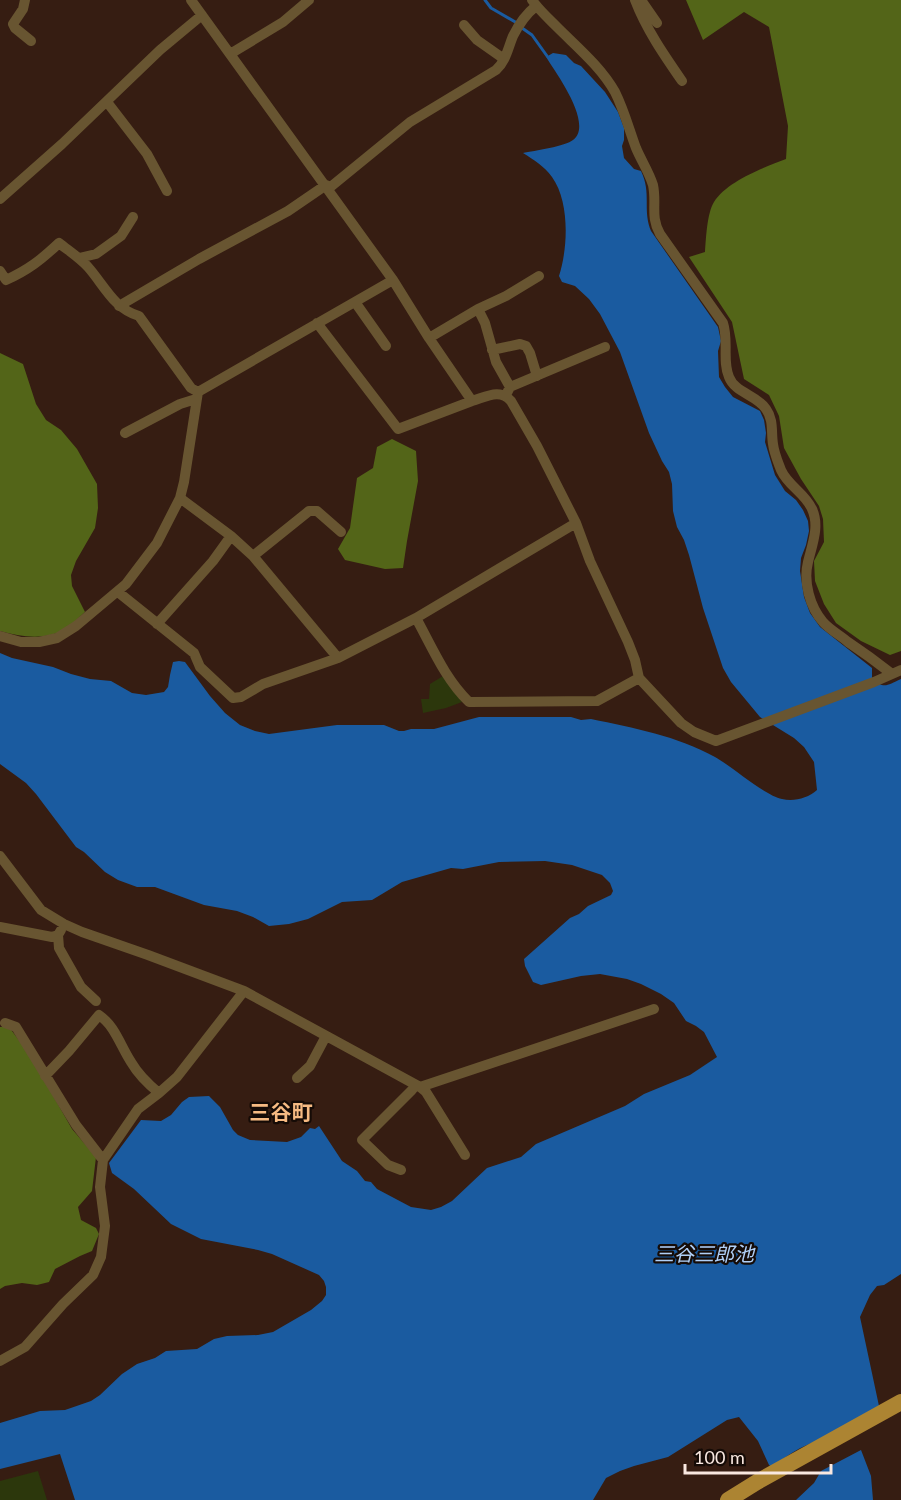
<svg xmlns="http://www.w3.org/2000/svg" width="901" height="1500" font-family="Lato,'Noto Sans JP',sans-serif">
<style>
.green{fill:#2c370c}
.forest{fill:#536518}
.water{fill:#1a5ba0}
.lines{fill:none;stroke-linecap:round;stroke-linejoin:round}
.stream{stroke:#1a5ba0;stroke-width:3}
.street{stroke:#685531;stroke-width:10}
.primary{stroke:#ac8432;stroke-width:16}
.labels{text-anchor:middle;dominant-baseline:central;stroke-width:4.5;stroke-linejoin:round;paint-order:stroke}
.water-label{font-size:20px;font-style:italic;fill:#b0cff6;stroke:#150b06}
.quarter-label{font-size:21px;font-weight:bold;fill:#f6ba82;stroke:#150b06}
</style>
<rect width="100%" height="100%" fill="#361d12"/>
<path class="green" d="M 443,676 L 462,702 L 446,708 L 423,713 L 421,699 L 429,699 L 430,684 Z
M 38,1471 L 47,1500 L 0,1500 L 0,1481 Z"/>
<path class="forest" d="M 686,0 L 901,0 L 901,651 L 890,655 L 861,641 L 836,623 L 824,604 L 815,581 L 814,561 L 824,542 L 823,519 L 819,506 L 801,479 L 784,448 L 779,416 L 769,395 L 744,379 L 732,322 L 689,257 L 705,252 C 706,239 707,213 714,202 C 727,181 765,167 786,159 L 788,126 L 769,27 L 744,12 L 703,40 Z
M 0,353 L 23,364 L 36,404 L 46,420 L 61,430 L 77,449 L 97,484 L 98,508 L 95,528 L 76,561 L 71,575 L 72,586 L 85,612 C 79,617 73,624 67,628 C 46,641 22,637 0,631 Z
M 392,439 L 416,451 L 418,481 L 407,541 L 403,568 L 385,569 L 345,560 L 338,549 L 350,528 L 357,478 L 373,468 L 377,447 Z
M 0,1027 L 9,1027 L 30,1055 L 72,1129 L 96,1157 L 92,1191 L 78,1207 L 81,1220 L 96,1228 L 99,1234 L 92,1251 L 80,1256 L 55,1269 L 49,1282 L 37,1285 L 22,1283 L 5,1286 L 0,1289 Z"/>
<path class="water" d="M 553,53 L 566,55 L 574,63 L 581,66 L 605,92 L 618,112 L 624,128 L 624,140 L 622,146 L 624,158 L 634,169 L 641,171 C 652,194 642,209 651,231 L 718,327 L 721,341 L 718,351 L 719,377 L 725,387 L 733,397 L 760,411 L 764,420 L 766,433 L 765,442 L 775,475 L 785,491 L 796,500 L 803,510 L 808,521 L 809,531 L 806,545 L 801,558 L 800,571 L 804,597 L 810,613 L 820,627 L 872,668 L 872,678 C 884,690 887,685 901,679 L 901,1274 L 884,1285 L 877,1286 L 870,1295 L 860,1317 L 879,1406 L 818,1441 C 800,1446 787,1456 772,1467 L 769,1465 L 758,1441 L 739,1417 L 727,1420 L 668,1457 L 634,1466 L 620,1471 L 606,1478 L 593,1500 L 75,1500 L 60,1454 L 0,1469 L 0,1423 L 40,1411 L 65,1410 L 91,1401 L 100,1395 L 122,1374 L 137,1364 L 155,1358 L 166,1351 L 197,1349 L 214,1339 L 227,1336 L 258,1335 L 273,1332 L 311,1310 L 322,1301 L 326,1295 L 326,1287 L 324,1281 L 319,1275 L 272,1254 L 258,1250 L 201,1239 L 171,1224 L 134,1189 L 112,1173 L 109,1163 L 141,1120 L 161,1121 L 171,1115 L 182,1102 L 189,1097 L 209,1096 L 220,1107 L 233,1130 L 238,1135 L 250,1140 L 287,1142 L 301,1137 L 310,1128 L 315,1129 L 319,1126 L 342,1161 L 357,1171 L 365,1181 L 371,1182 L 377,1189 L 411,1207 L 431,1210 L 441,1207 L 452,1201 L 487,1168 L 521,1157 L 536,1144 L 625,1106 L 644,1094 L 690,1075 L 717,1057 L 704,1032 L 696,1026 L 686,1021 L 674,1003 L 661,994 L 641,984 L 627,979 L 600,974 L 581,976 L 541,985 L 533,982 L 525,966 L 524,959 L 570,918 L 579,914 L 588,906 L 611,895 L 613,891 L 610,883 L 602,875 L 572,865 L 545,861 L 499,862 L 463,869 L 451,868 L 402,882 L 372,900 L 342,902 L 308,919 L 289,924 L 269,926 L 253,917 L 237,911 L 204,905 L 155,887 L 137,887 L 118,880 L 105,872 L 84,852 L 76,847 L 36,794 L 26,783 L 0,764 L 0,653 L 12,658 L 53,667 L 71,674 L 90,679 L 111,681 L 132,693 L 146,695 L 164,692 L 168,687 L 170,675 L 173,662 L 179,661 L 185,662 L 210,696 L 225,713 L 240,725 L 255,731 L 269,734 L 337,725 L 384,725 L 399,731 L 404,731 L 411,729 L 434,729 L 479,717 L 571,717 L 581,720 L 591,719 C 634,728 677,736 715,757 C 733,767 765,796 782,799 C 794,802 808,798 817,790 L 814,762 L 804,747 L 794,738 L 760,717 L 731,682 L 723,668 L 703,608 L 689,555 L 684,540 L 677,527 L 673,511 L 672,484 L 669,472 L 662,461 L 649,433 L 620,352 L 600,314 L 589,299 L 575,286 L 562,282 L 559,276 C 568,248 570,202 552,177 C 544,166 534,160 523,153 C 534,151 566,146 573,140 C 594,124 556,73 546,57 Z
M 861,1450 L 871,1476 L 873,1500 L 796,1500 L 814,1483 L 821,1471 Z"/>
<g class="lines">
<path class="stream" d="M 485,0 L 491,8 L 517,23
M 522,28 L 532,35 L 547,56"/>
<path class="street" d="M 25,0 L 23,9 L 13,24 L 15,28 L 31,41
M 191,0 L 393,280 L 429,338 L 472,401 C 486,397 500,388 511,401 L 537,446 L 576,523 L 590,561 L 628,642 L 635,660 L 639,678 L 681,723 L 694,732 L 716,741 L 874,682 L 901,670
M 532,0 C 539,10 548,18 557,27 C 577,47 601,67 615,92 C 624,110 629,129 636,148 C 641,160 649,172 653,185 C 657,204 650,216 660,234 L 723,323 C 729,341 722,361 729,377 C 735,393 757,395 766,409 C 774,420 771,432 773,444 C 774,453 778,462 781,470 C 788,486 805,493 812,509 C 820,526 812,545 808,562 C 803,582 810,607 823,622 C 830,630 840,635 848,642 C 863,652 878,663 892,674
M 635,0 C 646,29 664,55 682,81
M 641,0 L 657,23
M 464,25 L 477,40 L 504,59
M 230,54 L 283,22 L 309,0
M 107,102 L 147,154 L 167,191
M 328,189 L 410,122 L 496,70 C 506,61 508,48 513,36 C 519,24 526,14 536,6
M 0,199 L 62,144 L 160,50 L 202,15
M 79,258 L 96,254 L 121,236 L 133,217
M 0,271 L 6,280 C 28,270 41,260 59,243 C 69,251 80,258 88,267 C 104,285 114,309 139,316 L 191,388 L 198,392
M 355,302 L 386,346
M 119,306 L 199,259 L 288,211 L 326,185
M 478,309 L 485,323 L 496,362 L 510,387
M 317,323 L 398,429 L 472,401
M 429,338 L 478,309 L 506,296 L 539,276
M 492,350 L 520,344 L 526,346 L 530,353 L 537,376
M 506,395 L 510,387 L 605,347
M 125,433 L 180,404 L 196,399
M 180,498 L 231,536 L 253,556 L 338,658 L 416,618 L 576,523
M 253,556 L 309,511 L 317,511 L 341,532
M 118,592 L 194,653 L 200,667 L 233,698 L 241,697 L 263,684 L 338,658
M 416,618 C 432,647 445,679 469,702 L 597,701 L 639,678
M 157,624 L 213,561 L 231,536
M 0,636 L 21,642 L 39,642 L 57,638 L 76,626 L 126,584 L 157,543 L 180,498 L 184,482 L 198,392 L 393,280
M 0,856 L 41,910 L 64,924 L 82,932 L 148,955 L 244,991 L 177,1077 L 159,1093 L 138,1109 L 103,1160 L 100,1187 L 105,1226 L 101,1257 L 93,1275 L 63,1304 L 25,1347 L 0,1361
M 0,927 L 52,937 L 58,935 L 61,930
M 58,935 L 59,948 L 81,987 L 96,1001
M 244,991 L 420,1087 L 654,1009
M 5,1023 L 16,1027 L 76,1125 L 103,1160
M 45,1076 L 69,1051 L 99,1015 C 115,1026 120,1045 131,1062 C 138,1074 148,1084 159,1093
M 297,1078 L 310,1066 L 326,1036
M 420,1087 L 426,1092 L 465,1155
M 401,1170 L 388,1165 L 362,1140 L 411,1091 L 416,1085"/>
<path class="primary" d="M 728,1500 L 757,1482 L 901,1402"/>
</g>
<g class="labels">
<g class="water-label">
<text x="704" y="1253">三谷三郎池</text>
</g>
<g class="quarter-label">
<text x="281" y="1111">三谷町</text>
</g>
</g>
<path d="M685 1464v9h146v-9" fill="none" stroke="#f9e8e0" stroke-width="3"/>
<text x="694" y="1464" font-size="18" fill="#f9e8e0" stroke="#150b06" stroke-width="4.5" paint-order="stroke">100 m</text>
</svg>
